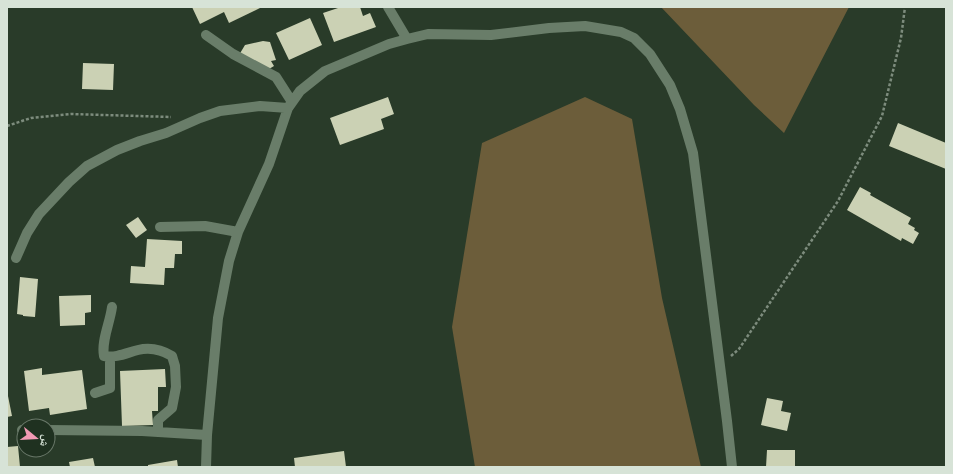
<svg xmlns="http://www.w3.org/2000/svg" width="953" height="474" font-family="'PT Sans Narrow','Noto Naskh Arabic',sans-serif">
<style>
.green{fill:#6c5d3a}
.building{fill:#cbd1b4}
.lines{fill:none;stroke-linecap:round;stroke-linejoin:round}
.path{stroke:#7d8c7d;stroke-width:2.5;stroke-dasharray:3 2;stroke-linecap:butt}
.minor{stroke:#697d69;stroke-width:10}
</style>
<rect width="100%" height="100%" fill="#293b29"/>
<path class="green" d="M 661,7 L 849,7 L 784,133 L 754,105 Z
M 585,97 L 632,119 L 662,298 L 701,467 L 475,467 L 452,327 L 482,143 Z"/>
<path class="building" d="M 192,7 L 262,7 L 229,23 L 224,12 L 200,24 Z
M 341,7 L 360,7 L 363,16 L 370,13 L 376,27 L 334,42 L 323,13 Z
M 310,18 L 322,45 L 289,60 L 276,33 Z
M 263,41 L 270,42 L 276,60 L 271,61 L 274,66 L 269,69 L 239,55 L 245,45 Z
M 83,63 L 114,64 L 113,90 L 82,89 Z
M 388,97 L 394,114 L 381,119 L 384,129 L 340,145 L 330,118 Z
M 898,123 L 946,143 L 946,169 L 889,146 Z
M 860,187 L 871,193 L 870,195 L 911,218 L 908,224 L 915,228 L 914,230 L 919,233 L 913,244 L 902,238 L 901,241 L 847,210 Z
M 138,217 L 147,230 L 136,238 L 126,225 Z
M 147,239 L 182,241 L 182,254 L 175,254 L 174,268 L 165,268 L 164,285 L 130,283 L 131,266 L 145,267 Z
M 20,277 L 38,279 L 35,317 L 23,316 L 23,315 L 17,314 Z
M 91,295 L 91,312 L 85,313 L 85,325 L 60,326 L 59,296 Z
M 42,368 L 42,375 L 82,370 L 87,409 L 50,415 L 49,408 L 29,411 L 24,371 Z
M 165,369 L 166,387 L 158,387 L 158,411 L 152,411 L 153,425 L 122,426 L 120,371 Z
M 7,391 L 12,416 L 7,417 Z
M 767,398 L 783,401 L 781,411 L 791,413 L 787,431 L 761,425 Z
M 18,446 L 20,467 L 7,467 L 7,447 Z
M 767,450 L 795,450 L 795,467 L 766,467 Z
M 344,451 L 346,467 L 295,467 L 294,458 Z
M 93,458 L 95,467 L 70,467 L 69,462 Z
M 177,460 L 178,467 L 148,467 L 148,465 Z"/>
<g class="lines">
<path class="path" d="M 7,126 L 31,118 L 71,114 L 171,117
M 731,356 L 739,349 L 838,201 L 882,116 L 901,38 L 905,7"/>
<path class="minor" d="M 388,7 L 407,39
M 206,35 L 233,54 L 276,77 L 292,102
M 160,227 L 205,226 L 238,232
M 16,258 L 27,233 L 39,214 L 69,182 L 87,166 L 117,150 L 140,141 L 166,133 L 200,118 L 220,111 L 260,106 L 288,108
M 112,307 C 110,323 101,341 104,356 C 117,358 126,353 138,350 C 150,347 162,350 172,356 L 175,366 L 176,387 L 172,408 L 158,420 L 158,432
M 95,393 L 110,388 L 110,357
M 22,430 L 24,430
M 48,430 L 142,431 L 207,435
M 206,467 L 207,435 L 218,318 L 229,261 L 238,232 L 269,164 L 288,108 L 300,91 L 325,71 L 389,44 L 407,39 L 428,34 L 491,35 L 549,28 L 585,26 L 621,32 L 634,38 L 650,54 L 670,85 L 680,109 L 693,153 L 727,421 L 732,467"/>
</g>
<rect width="953" height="474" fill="none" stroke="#d7e3d7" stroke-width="16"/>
<g transform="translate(36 438) rotate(108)"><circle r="19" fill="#1f3120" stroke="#697869"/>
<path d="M0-3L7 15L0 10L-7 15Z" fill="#f19ab4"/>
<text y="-6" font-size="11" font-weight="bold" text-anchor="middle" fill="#d7e3d7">ش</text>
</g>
</svg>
